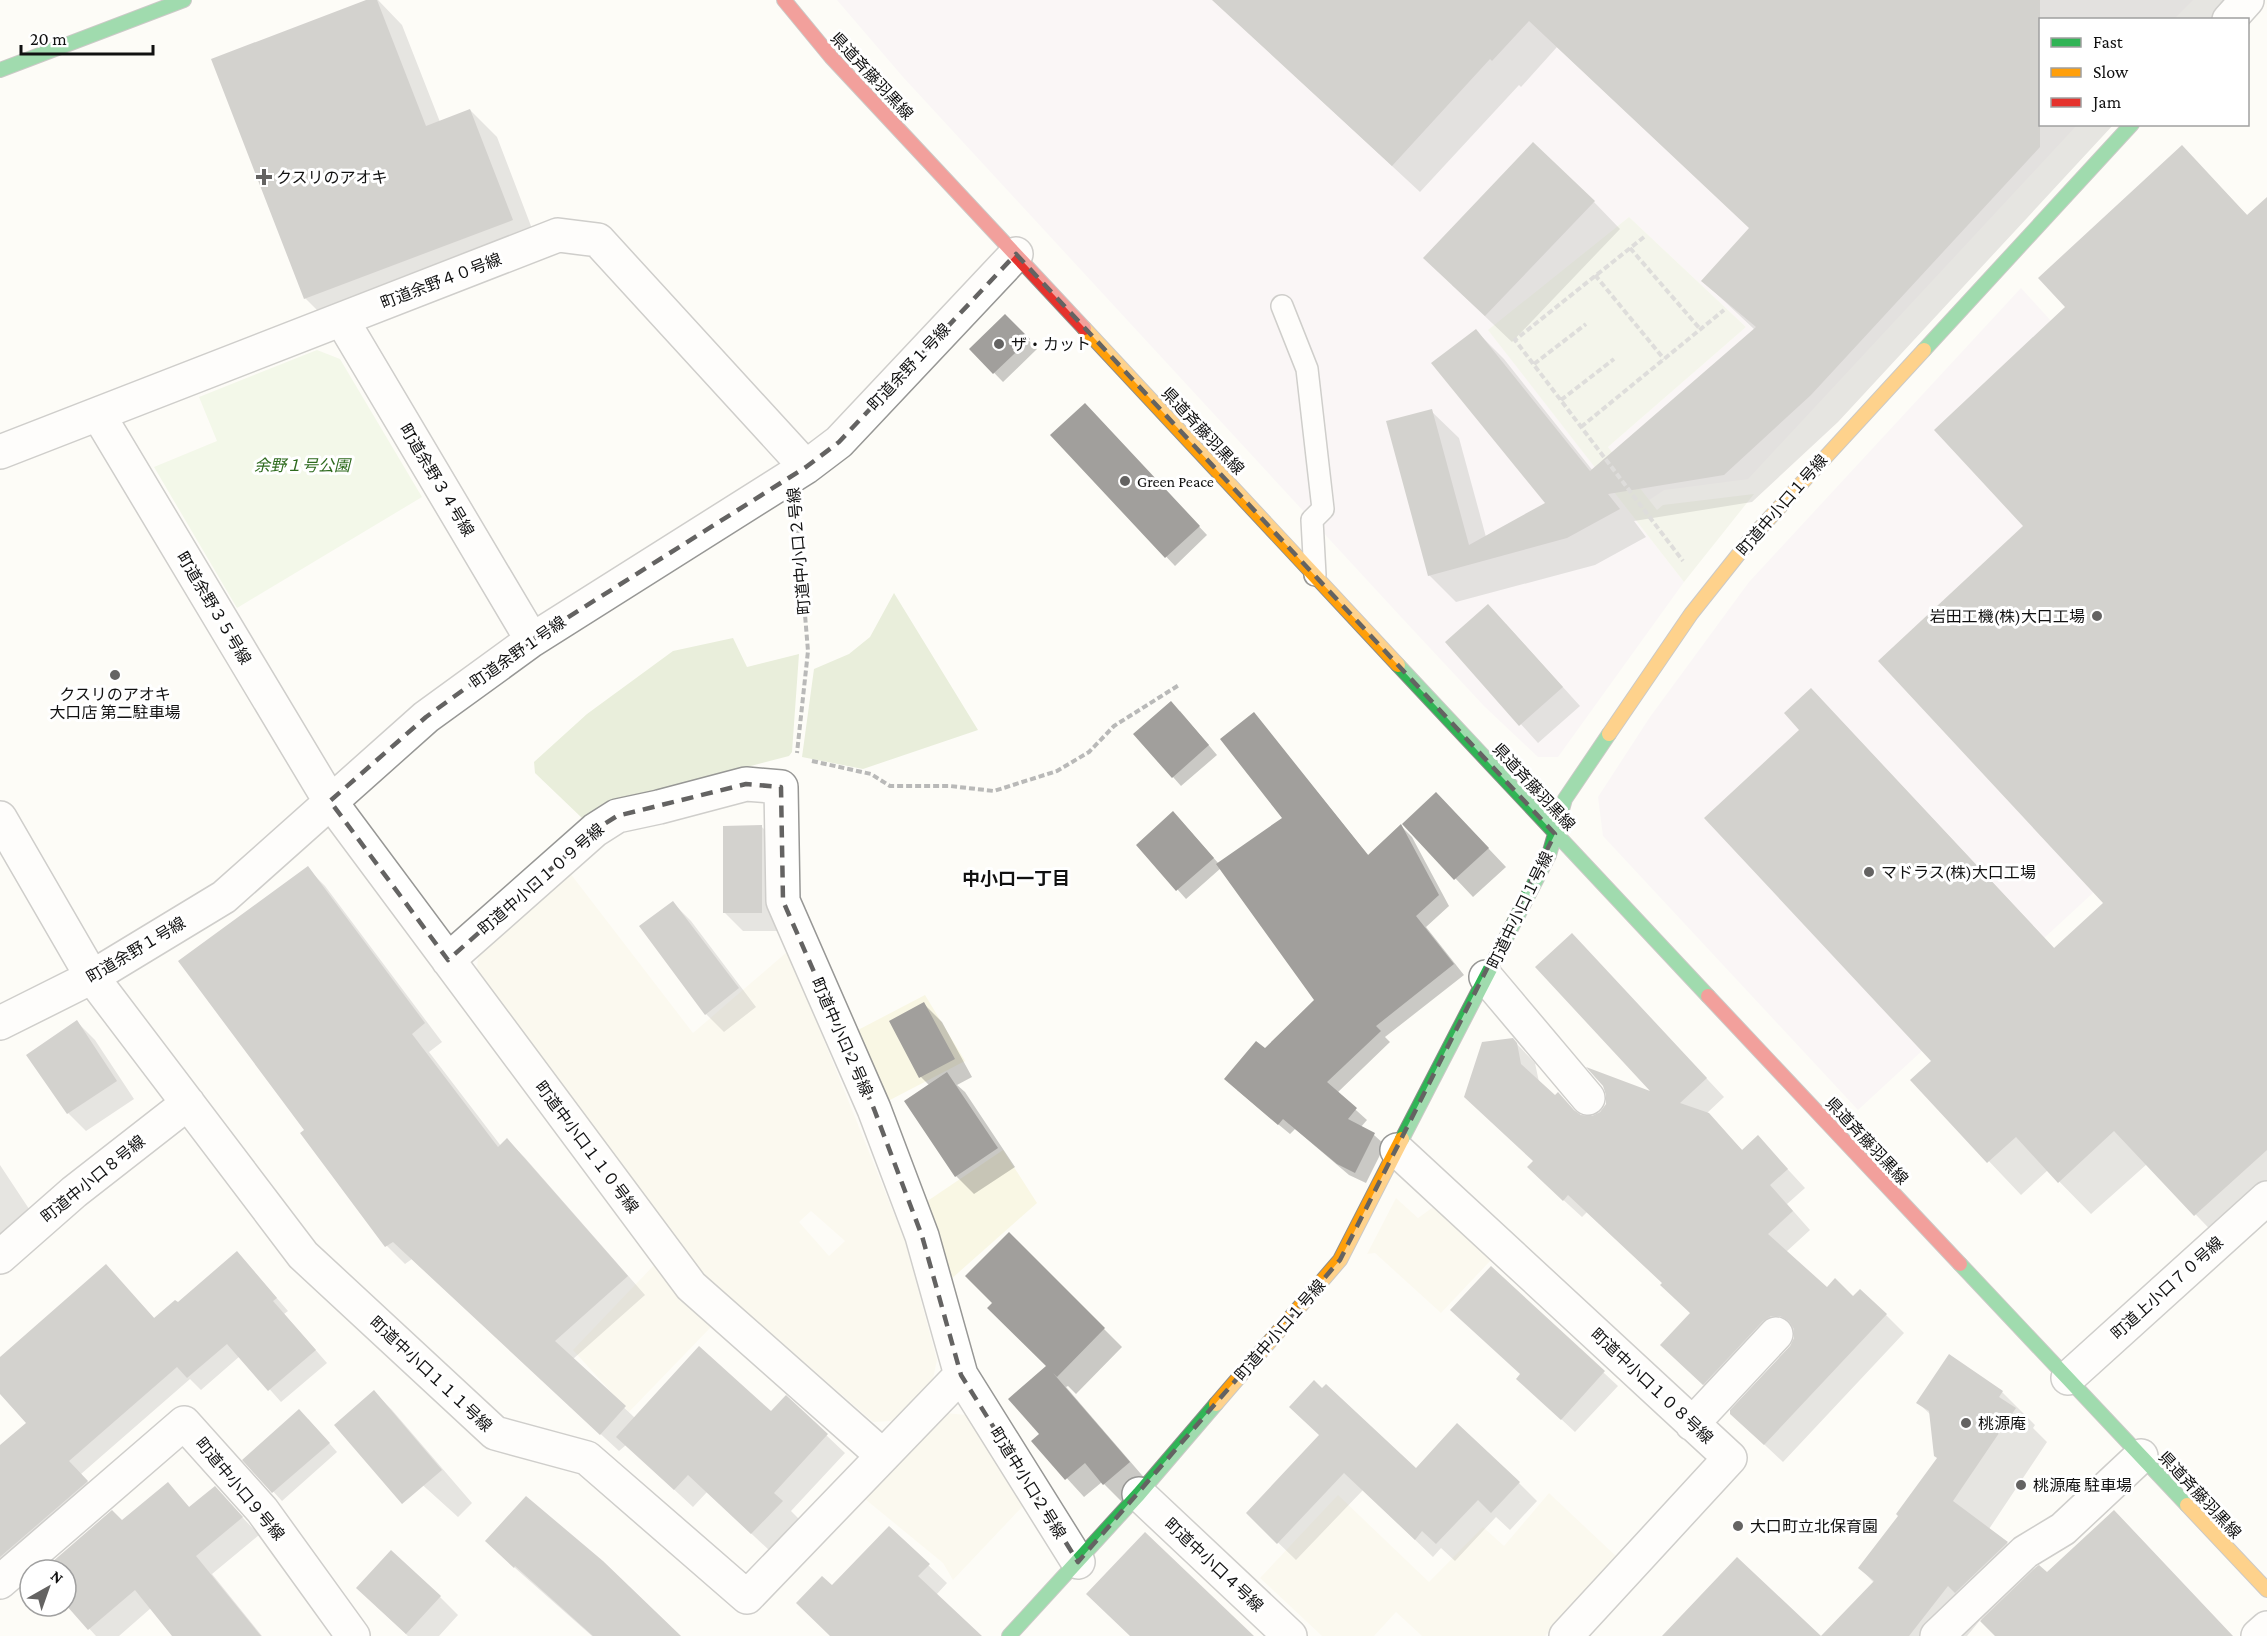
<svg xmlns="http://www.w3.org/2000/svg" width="2267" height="1636" font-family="'Crimson Pro','Noto Sans JP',serif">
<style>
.industrial{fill:#f5f0f3}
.farmland{fill:#f9f7e4;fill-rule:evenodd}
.green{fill:#e7f3d7}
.cemetery{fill:#e9eedb}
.shadow{fill:#0003}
.building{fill:#a19f9c}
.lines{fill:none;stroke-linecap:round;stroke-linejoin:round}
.lane-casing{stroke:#979795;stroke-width:24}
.street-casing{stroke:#979795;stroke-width:36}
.fast-casing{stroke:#8e8d8b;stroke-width:16}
.slow-casing{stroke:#8e8d8b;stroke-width:16}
.jam-casing{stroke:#8e8d8b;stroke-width:16}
.path{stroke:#b9b9b8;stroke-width:4;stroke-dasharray:6 3;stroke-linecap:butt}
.lane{stroke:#fffffe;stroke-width:21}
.street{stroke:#fffffe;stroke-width:33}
.fast{stroke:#30b455;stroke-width:14}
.slow{stroke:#ff9f0a;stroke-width:14}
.jam{stroke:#e5322d;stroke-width:14}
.marked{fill:none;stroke:#646362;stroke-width:4.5;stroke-dasharray:12 8;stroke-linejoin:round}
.poi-dot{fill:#646362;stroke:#fff;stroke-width:2}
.labels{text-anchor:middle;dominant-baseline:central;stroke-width:6;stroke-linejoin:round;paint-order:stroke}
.street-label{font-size:16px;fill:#111;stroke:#fff}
.poi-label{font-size:16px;fill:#111;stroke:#fff;text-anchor:start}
.park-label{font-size:16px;font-style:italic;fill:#2f6b1f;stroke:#fff}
.neighbourhood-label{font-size:18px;font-weight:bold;fill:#111;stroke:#fff}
</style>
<rect width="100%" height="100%" fill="#fdfcf7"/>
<path class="industrial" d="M 837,0 L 2193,0 L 2174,19 L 2040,20 L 2040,124 L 2077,125 L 1748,479 L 1664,490 L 1649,500 L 1608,447 L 1746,327 L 1629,217 L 1489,330 L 1684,582 L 1558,757 L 1538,757 L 1484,706 L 1402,618 L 903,77 Z
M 2021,288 L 2267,559 L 2267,732 L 1858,1110 L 1603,836 L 1598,797 L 1650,717 L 1749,582 Z"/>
<path class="farmland" d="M 570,873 L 693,1033 L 788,951 L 905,1241 L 937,1360 L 933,1379 L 892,1421 L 873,1422 L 764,1327 L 701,1277 L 477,973 L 478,953 ZM 811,1211 L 845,1241 L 829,1256 L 799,1222 Z
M 925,995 L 965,1061 L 888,1101 L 858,1030 Z
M 1003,1150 L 1037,1203 L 950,1280 L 926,1202 Z
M 1396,1198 L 1418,1218 L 1436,1205 L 1493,1258 L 1441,1313 L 1375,1253 L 1367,1254 Z
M 655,1264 L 712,1326 L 629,1412 L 573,1350 Z
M 946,1413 L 966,1415 L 1023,1506 L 953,1580 L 943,1563 L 865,1499 Z
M 1549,1493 L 1618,1558 L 1545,1636 L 1422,1636 L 1396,1612 L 1374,1636 L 1322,1636 L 1260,1578 L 1338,1495 L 1429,1582 L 1483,1527 L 1504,1546 Z"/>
<path class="green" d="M 317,350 L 340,359 L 422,497 L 237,608 L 154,467 L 217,441 L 199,397 Z"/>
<path class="cemetery" d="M 1629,217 L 1746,327 L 1608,447 L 1657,510 L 1663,505 L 1754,494 L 1684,582 L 1488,330 Z
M 894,593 L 978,730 L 863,769 L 802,757 L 814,669 L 849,654 L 870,637 Z
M 733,638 L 747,667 L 799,654 L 792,752 L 789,756 L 656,791 L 608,801 L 582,818 L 535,773 L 534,762 L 587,714 L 673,651 Z"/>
<path class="shadow" d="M 370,0 L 378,0 L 402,25 L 440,122 L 470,110 L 497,137 L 539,247 L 332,325 L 305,298 Z
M 1213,0 L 2230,0 L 2212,20 L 2040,20 L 2040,124 L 2114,124 L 1838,422 L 1752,502 L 1634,521 L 1646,537 L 1595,565 L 1456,602 L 1429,575 L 1431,411 L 1459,438 L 1486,537 L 1548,504 L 1476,331 L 1504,359 L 1593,471 L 1755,330 L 1703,281 L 1750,228 L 1557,47 L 1521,87 L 1519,85 L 1420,192 Z
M 2182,147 L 2248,216 L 2267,199 L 2267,1212 L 2228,1248 L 2147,1164 L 2091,1214 L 2048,1170 L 2021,1195 L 1912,1080 L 1933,1061 L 1843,723 L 2055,949 L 2105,903 L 2025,526 L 2067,308 Z
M 1594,202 L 1620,229 L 1512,342 L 1452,285 Z
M 1005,316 L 1037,349 L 1003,382 L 971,349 Z
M 1094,414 L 1207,535 L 1175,566 L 1052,436 Z
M 1506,624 L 1580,706 L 1538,743 L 1447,642 Z
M 1180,711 L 1217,755 L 1181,786 L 1173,777 Z
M 1254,714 L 1369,856 L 1401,826 L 1412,837 L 1449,906 L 1426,927 L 1464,975 L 1385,1037 L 1390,1042 L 1337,1093 L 1367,1120 L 1360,1128 L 1374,1135 L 1385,1145 L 1366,1183 L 1349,1175 L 1295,1129 L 1290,1134 L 1237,1090 L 1265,1050 L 1316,1001 L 1221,868 L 1186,899 L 1138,845 L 1182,822 L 1219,864 L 1284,818 Z
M 1454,812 L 1506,867 L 1473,897 L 1404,824 Z
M 761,826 L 779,845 L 779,931 L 743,931 L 725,913 Z
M 307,868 L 325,886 L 442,1042 L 429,1052 L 501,1146 L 507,1140 L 525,1158 L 645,1295 L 573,1359 L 635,1418 L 771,1414 L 786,1397 L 845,1453 L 791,1511 L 800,1520 L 770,1551 L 707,1492 L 693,1507 L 626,1445 L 619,1451 L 412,1259 L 405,1264 L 387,1246 L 302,1133 L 306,1130 Z
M 673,903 L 691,921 L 756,1007 L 724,1032 L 706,1014 Z
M 1572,935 L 1724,1097 L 1706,1114 L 1743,1151 L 1758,1137 L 1805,1188 L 1787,1204 L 1810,1230 L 1786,1252 L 1827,1289 L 1853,1298 L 1886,1315 L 1904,1333 L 1783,1462 L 1750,1431 L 1791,1347 L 1796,1333 L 1790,1333 L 1722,1402 L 1680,1363 L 1691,1314 L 1664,1284 L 1587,1212 L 1582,1217 L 1547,1185 L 1534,1162 L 1513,1040 L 1535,1063 L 1539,1082 L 1555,1097 L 1558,1094 L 1580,1117 L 1592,1118 L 1655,1095 Z
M 924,1004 L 942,1022 L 972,1077 L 957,1085 L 965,1092 L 1015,1167 L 974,1194 L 956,1176 L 930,1086 L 921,1077 Z
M 77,1022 L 95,1040 L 134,1099 L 86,1131 L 68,1113 Z
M 0,1165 L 37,1221 L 0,1245 Z
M 1009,1234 L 1122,1347 L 1076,1394 L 1068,1386 L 1066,1387 L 1147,1481 L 1122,1502 L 1102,1482 L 1084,1497 L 1033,1441 L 1041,1434 L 1048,1366 L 994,1303 Z
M 106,1266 L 155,1319 L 178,1304 L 249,1266 L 288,1311 L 284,1314 L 327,1363 L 281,1402 L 240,1356 L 201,1390 L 190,1379 L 81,1474 L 99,1495 L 0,1580 L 0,1447 L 28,1423 L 0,1392 L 0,1359 Z
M 1491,1268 L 1618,1386 L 1575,1432 L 1532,1392 L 1522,1375 Z
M 374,1392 L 392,1410 L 472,1503 L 458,1517 L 365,1433 Z
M 2002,1392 L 2035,1425 L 2033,1428 L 2047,1442 L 1989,1529 L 2007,1543 L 2035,1571 L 2230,1636 L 1997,1636 L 1981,1619 L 1967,1636 L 1823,1636 L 1874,1583 L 1860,1568 L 1900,1516 L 1938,1458 L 1931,1415 L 1918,1403 Z
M 308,1419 L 337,1452 L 282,1501 L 244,1460 Z
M 1321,1436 L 1416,1470 L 1519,1483 L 1537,1501 L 1510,1530 L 1496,1517 L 1455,1561 L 1441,1548 L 1433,1557 L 1363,1490 L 1296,1560 L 1266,1531 Z
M 168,1484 L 190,1508 L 215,1488 L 259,1535 L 212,1574 L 262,1636 L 174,1636 L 151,1608 L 119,1636 L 96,1636 L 66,1603 L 66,1570 L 45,1570 L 122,1522 Z
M 889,1528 L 947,1583 L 936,1595 L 980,1636 L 831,1636 L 832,1587 Z
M 505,1559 L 680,1636 L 592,1636 Z
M 440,1597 L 458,1615 L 439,1636 L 408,1636 L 376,1606 Z"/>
<path class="building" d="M 366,0 L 377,0 L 426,126 L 470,109 L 513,220 L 304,299 L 211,59 Z
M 1212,0 L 2040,0 L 2040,147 L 1811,395 L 1724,475 L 1608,494 L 1620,509 L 1567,538 L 1428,576 L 1386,421 L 1432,409 L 1469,545 L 1545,503 L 1431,363 L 1476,329 L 1590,471 L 1756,327 L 1701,281 L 1749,228 L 1529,21 L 1492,61 L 1490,59 L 1392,166 Z
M 1533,142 L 1595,201 L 1485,316 L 1423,258 Z
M 2182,145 L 2247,215 L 2267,197 L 2267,1150 L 2194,1216 L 2114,1131 L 2058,1183 L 2016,1137 L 1987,1163 L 1910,1080 L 1931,1061 L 1704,818 L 1799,730 L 1784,713 L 1811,688 L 2054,948 L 2103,903 L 1878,661 L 2023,526 L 1934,430 L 2065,307 L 2038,278 Z
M 1005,314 L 1030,339 L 993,374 L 969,349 Z
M 1085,403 L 1200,526 L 1165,558 L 1050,435 Z
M 1488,604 L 1563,687 L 1519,726 L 1445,642 Z
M 1171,701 L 1209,745 L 1172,778 L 1133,734 Z
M 1254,712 L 1368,855 L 1401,824 L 1439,895 L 1416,916 L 1454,964 L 1376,1026 L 1381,1031 L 1327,1082 L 1357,1108 L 1348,1119 L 1375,1133 L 1355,1173 L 1337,1164 L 1283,1119 L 1278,1125 L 1224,1079 L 1256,1041 L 1265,1048 L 1314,1000 L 1216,864 L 1282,818 L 1220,739 Z
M 1436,792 L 1489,848 L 1454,880 L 1402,824 Z
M 1173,811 L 1214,858 L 1176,891 L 1136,845 Z
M 762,825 L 762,913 L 723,913 L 723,826 Z
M 308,866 L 425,1023 L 412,1034 L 498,1147 L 507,1138 L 628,1276 L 555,1341 L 626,1406 L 600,1435 L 393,1242 L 385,1247 L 300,1133 L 304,1130 L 178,961 Z
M 673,901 L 739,988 L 705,1015 L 639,926 Z
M 1572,933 L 1707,1078 L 1680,1103 L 1709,1113 L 1742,1150 L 1758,1135 L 1788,1169 L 1770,1185 L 1793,1211 L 1768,1234 L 1827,1287 L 1835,1278 L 1853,1296 L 1860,1289 L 1887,1314 L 1764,1445 L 1730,1414 L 1730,1410 L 1790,1346 L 1794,1338 L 1794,1329 L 1789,1321 L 1780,1316 L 1771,1316 L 1763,1321 L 1703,1385 L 1660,1345 L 1690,1313 L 1660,1285 L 1662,1283 L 1568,1195 L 1563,1201 L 1527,1167 L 1533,1161 L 1464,1097 L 1482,1042 L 1513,1038 L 1517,1043 L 1521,1064 L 1555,1095 L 1558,1092 L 1574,1110 L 1581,1115 L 1592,1116 L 1600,1112 L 1606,1104 L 1606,1095 L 1603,1086 L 1586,1067 L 1650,1091 L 1535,967 Z
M 924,1002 L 955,1059 L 919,1078 L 889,1021 Z
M 77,1020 L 117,1081 L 67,1114 L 26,1055 Z
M 947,1072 L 998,1148 L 955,1177 L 904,1101 Z
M 1009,1232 L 1105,1328 L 1057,1377 L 1053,1373 L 1130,1462 L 1103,1485 L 1085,1463 L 1065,1480 L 1031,1441 L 1039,1434 L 1008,1399 L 1046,1366 L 987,1308 L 992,1303 L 965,1276 Z
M 237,1251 L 277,1298 L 273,1301 L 316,1350 L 268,1391 L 227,1344 L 187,1378 L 177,1367 L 69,1461 L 88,1481 L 0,1557 L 0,1445 L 26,1423 L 0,1394 L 0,1357 L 106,1264 L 154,1318 L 175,1300 L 178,1302 Z
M 1491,1266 L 1605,1371 L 1561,1420 L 1516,1379 L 1520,1374 L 1450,1310 Z
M 699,1346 L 771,1411 L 786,1395 L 828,1434 L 774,1493 L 783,1501 L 751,1534 L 688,1475 L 674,1490 L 616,1437 Z
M 1949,1354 L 2003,1391 L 1999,1397 L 2016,1408 L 1953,1501 L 2008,1542 L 1955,1593 L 1948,1586 L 1909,1636 L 1821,1636 L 1874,1581 L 1858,1568 L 1898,1516 L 1896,1514 L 1937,1458 L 1934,1456 L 1929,1411 L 1916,1403 Z
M 1314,1380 L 1322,1388 L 1326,1384 L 1416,1468 L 1457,1423 L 1520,1482 L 1491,1513 L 1478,1500 L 1436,1544 L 1422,1531 L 1415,1540 L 1344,1473 L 1277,1544 L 1246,1513 L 1319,1435 L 1289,1407 Z
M 374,1390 L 442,1470 L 402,1504 L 334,1425 Z
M 299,1409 L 330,1443 L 272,1493 L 242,1460 Z
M 168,1482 L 189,1507 L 215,1486 L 243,1517 L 196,1556 L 261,1636 L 172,1636 L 135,1590 L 88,1630 L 66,1605 L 66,1570 L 43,1570 L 112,1510 L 122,1520 Z
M 526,1496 L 603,1561 L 681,1636 L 593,1636 L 515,1566 L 514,1568 L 485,1541 Z
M 2114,1510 L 2233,1636 L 1995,1636 L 1980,1621 L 2036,1567 L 2039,1565 L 2047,1572 Z
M 889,1526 L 930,1564 L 918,1576 L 982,1636 L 830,1636 L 796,1603 L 822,1576 L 832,1585 Z
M 1145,1532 L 1254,1636 L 1130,1636 L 1086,1594 Z
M 391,1550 L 441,1596 L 406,1634 L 356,1588 Z
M 1737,1557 L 1821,1636 L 1662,1636 Z"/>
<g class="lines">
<defs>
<path id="lane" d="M 1282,306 L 1307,369 L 1323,509 L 1312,520 L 1315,575"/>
<path id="street" d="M 2229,20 L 2247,0
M 342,320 L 532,640
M 98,414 L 330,801 L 691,1286 L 883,1456
M 0,452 L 558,235 L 598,240 L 806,467
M 0,818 L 92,977 L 303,1255 L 495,1433 L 587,1458 L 747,1597 L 961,1375
M 448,960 L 595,830 L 617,816 L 659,807 L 746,784 L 781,787 L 783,901 L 874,1109 L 922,1236 L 961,1375 L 1078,1562
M 1486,977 L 1588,1098
M 0,1023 L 92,977 L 224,897 L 426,717 L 532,640 L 806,467 L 839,442 L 1016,254
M 1397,1150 L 1730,1458 L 1566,1636
M 0,1257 L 74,1192 L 188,1103
M 2068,1378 L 2267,1198
M 1692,1424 L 1776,1334
M 1139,1494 L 1290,1636
M 0,1582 L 184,1423 L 262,1510 L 353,1636
M 1937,1636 L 2025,1552 L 2063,1529 L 2141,1456
M 2258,1636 L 2267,1628"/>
<path id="fast" d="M 0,70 L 184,0
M 1924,350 L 2132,124
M 1398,665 L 1708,996
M 1402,1139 L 1549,855 L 1565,799 L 1609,734
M 1960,1264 L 2187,1505
M 1009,1636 L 1139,1494 L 1216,1404"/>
<path id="slow" d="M 1084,328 L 1398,665
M 1609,734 L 1691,614 L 1753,536 L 1924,350
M 1216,1404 L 1340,1260 L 1402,1139
M 2187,1505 L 2267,1590"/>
<path id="jam" d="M 784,0 L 831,57 L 1084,328
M 1708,996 L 1960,1264"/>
</defs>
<use href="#lane" class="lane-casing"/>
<use href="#street" class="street-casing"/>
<use href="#fast" class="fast-casing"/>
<use href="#slow" class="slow-casing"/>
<use href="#jam" class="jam-casing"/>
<path class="path" d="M 1644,237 L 1515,340 L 1683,561
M 1630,248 L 1701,330
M 1595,275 L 1664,359
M 1534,364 L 1586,324
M 1561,400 L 1614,359
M 1581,427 L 1724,310
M 797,518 L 808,651 L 797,753
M 812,761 L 871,774 L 890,786 L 950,786 L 994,791 L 1057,771 L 1089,752 L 1114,726 L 1179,685"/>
<use href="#lane" class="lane"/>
<use href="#street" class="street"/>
<use href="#fast" class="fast"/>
<use href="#slow" class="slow"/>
<use href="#jam" class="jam"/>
</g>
<path d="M0 0H2267V1636H0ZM 1016,254 L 1555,834 L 1340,1260 L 1078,1562 L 961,1375 L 922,1236 L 874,1109 L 783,901 L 781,787 L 746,784 L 617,816 L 595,830 L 448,960 L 330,801 L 426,717 L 532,640 L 806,467 L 839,442 Z" fill="#fdfcf7" fill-opacity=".55" fill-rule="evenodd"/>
<path class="marked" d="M 1016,254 L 1555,834 L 1340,1260 L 1078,1562 L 961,1375 L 922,1236 L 874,1109 L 783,901 L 781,787 L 746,784 L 617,816 L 595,830 L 448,960 L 330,801 L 426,717 L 532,640 L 806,467 L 839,442 Z"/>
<g class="poi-dot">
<path d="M261 168h6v6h6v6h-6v6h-6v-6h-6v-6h6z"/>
<circle cx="999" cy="344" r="6"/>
<circle cx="1125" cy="481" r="6"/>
<circle cx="2097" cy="616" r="6"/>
<circle cx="115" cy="675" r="6"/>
<circle cx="1869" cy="872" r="6"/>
<circle cx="1966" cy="1423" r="6"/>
<circle cx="2021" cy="1485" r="6"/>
<circle cx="1738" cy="1526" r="6"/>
</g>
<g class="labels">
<g class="street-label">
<text transform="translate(872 76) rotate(47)">県道斉藤羽黒線</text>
<text transform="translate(441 281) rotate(-21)">町道余野４０号線</text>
<text transform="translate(909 367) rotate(-47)">町道余野１号線</text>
<text transform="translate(1203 431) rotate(47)">県道斉藤羽黒線</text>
<text transform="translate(437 480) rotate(59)">町道余野３４号線</text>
<text transform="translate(1782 505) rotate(-49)">町道中小口１号線</text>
<text transform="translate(799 551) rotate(-95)">町道中小口２号線</text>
<text transform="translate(214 608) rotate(59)">町道余野３５号線</text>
<text transform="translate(518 652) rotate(-35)">町道余野１号線</text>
<text transform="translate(1534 787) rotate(47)">県道斉藤羽黒線</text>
<text transform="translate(541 879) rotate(-41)">町道中小口１０９号線</text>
<text transform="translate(1520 910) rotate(-64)">町道中小口１号線</text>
<text transform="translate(136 950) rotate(-31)">町道余野１号線</text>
<text transform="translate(842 1037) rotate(66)">町道中小口２号線</text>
<text transform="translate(1867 1141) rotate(47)">県道斉藤羽黒線</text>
<text transform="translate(587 1147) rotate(53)">町道中小口１１０号線</text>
<text transform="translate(93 1179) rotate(-39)">町道中小口８号線</text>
<text transform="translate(2167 1288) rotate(-42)">町道上小口７０号線</text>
<text transform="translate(1280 1330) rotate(-49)">町道中小口１号線</text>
<text transform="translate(431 1374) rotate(43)">町道中小口１１１号線</text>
<text transform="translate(1652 1386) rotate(43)">町道中小口１０８号線</text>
<text transform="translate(1028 1483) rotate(58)">町道中小口２号線</text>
<text transform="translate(240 1489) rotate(50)">町道中小口９号線</text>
<text transform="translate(2200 1495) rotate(47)">県道斉藤羽黒線</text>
<text transform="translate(1214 1565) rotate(43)">町道中小口４号線</text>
</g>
<g class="poi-label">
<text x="276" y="177">クスリのアオキ</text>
<text x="1011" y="344">ザ・カット</text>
<text x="1137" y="481">Green Peace</text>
<text x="2085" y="616" text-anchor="end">岩田工機(株)大口工場</text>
<text x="115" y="694" text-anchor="middle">クスリのアオキ<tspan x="115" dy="18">大口店 第二駐車場</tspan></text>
<text x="1881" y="872">マドラス(株)大口工場</text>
<text x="1978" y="1423">桃源庵</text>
<text x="2033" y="1485">桃源庵 駐車場</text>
<text x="1750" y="1526">大口町立北保育園</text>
</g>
<g class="park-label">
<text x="302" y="465">余野１号公園</text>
</g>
<g class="neighbourhood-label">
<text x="1016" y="879">中小口一丁目</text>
</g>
</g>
<rect x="2039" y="18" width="210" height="108" fill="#ffffff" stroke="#a0a0a0" stroke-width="1.5"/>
<rect x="2051" y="38" width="30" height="9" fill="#30b455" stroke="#a0a0a0" stroke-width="1.5"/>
<text x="2093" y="48" font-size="18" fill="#111111">Fast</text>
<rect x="2051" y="68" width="30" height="9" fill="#ff9f0a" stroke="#a0a0a0" stroke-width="1.5"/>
<text x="2093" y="78" font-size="18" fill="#111111">Slow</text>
<rect x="2051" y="98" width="30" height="9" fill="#e5322d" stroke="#a0a0a0" stroke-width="1.5"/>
<text x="2093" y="108" font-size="18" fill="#111111">Jam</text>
<g transform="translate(48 1588) rotate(40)"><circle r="28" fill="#ffffff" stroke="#a0a0a0" stroke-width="1.5"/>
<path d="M0-4.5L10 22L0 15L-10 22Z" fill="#646362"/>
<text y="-9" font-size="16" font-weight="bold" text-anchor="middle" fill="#111111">N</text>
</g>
<path d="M21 45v9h132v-9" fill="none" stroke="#111111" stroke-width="3"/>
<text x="30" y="45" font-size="18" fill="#111111" stroke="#ffffff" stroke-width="4.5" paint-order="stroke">20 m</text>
</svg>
